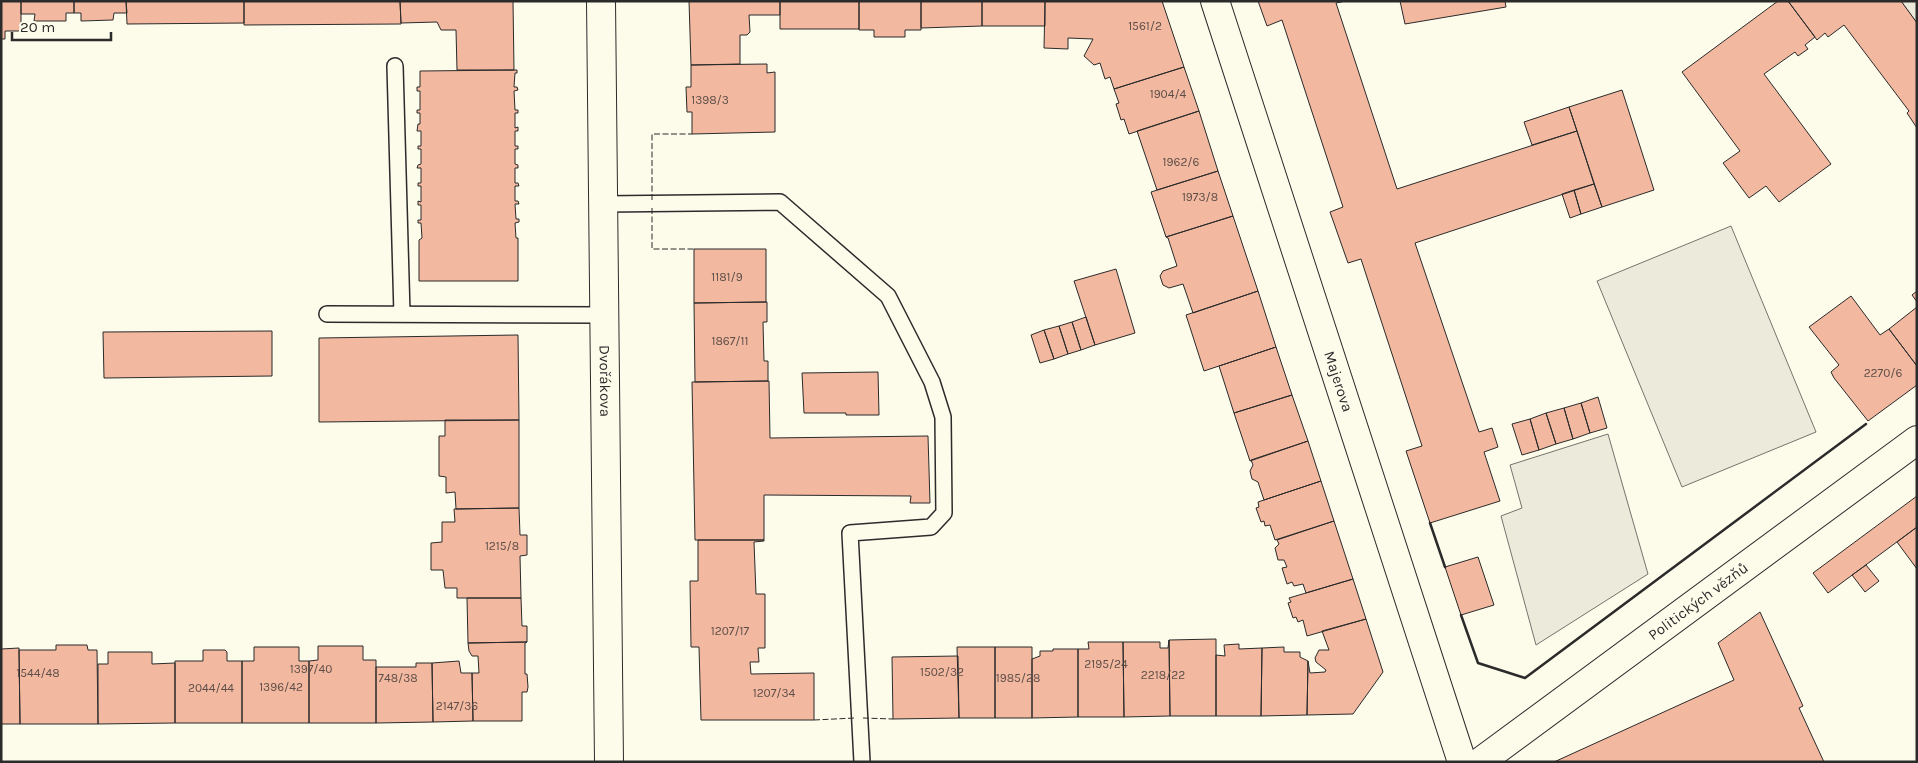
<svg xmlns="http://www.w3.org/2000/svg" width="1918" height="763" font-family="Karla,sans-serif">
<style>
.green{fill:#ecebdb;stroke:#74746e}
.parking{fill:#eceadb;stroke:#74746e}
.building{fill:#f2b8a0;stroke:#2b2b2b}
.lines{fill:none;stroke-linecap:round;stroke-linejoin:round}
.service-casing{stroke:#2b2b2b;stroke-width:18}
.minor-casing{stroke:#2b2b2b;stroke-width:30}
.service{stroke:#fdfbea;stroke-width:15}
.minor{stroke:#fdfbea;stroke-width:28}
.fence{stroke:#2b2b2b;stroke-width:1;stroke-dasharray:6 2.5;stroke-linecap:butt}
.wall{stroke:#2b2b2b;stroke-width:2.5}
.labels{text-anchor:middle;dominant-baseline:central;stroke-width:4;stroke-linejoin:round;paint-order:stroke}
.number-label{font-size:12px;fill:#5d4e48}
.street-label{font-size:15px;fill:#2b2b2b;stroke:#fdfbea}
</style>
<rect width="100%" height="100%" fill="#fdfbea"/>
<path class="green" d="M 1731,226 L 1816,432 L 1682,487 L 1597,281 Z"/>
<path class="parking" d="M 1901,1 L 1917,1 L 1917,23 Z
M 1608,434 L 1648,574 L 1536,645 L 1501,516 L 1522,508 L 1510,465 Z"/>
<path class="building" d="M 1,1 L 21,1 L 21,31 L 5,31 L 5,39 L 1,39 Z
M 21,1 L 74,1 L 74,13 L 66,13 L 66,21 L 34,21 L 35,14 L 21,14 Z
M 74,1 L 126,1 L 127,13 L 114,13 L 113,20 L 81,21 L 81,13 L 74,13 Z
M 126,1 L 244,1 L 244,23 L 127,24 Z
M 244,1 L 400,1 L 401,24 L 244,25 Z
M 400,1 L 513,1 L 514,70 L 457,70 L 456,30 L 441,30 L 437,22 L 401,23 Z
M 689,1 L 780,1 L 780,15 L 749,15 L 750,32 L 747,35 L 740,35 L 740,64 L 691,65 Z
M 780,1 L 859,1 L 859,29 L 780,29 Z
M 859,1 L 921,1 L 921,30 L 905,30 L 905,37 L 874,37 L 874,30 L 859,30 Z
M 921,1 L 982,1 L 982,26 L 921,28 Z
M 982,1 L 1045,1 L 1045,26 L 982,26 Z
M 1045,1 L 1162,1 L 1184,67 L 1114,89 L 1110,77 L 1105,79 L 1100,63 L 1094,65 L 1084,56 L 1093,39 L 1068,38 L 1068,49 L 1044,48 Z
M 1258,1 L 1346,1 L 1336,3 L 1397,189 L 1577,131 L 1594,184 L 1415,243 L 1479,432 L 1492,428 L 1498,447 L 1484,452 L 1500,501 L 1430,523 L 1406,451 L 1422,446 L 1361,259 L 1348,263 L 1330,212 L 1343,207 L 1282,20 L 1267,26 Z
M 1400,1 L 1505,1 L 1506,7 L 1405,24 Z
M 1778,1 L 1788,1 L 1815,37 L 1805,45 L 1808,49 L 1798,56 L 1795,52 L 1764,74 L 1831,164 L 1779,202 L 1766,186 L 1749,198 L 1723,163 L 1740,151 L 1682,72 Z
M 1788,1 L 1901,1 L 1917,23 L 1917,128 L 1907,113 L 1909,111 L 1844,25 L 1828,37 L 1825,33 L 1817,40 Z
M 767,64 L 767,73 L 775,72 L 775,132 L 692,134 L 692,112 L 687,112 L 686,87 L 691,87 L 691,65 Z
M 1184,67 L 1199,111 L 1129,134 L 1124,119 L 1121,120 L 1116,104 L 1119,103 L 1114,89 Z
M 517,70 L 517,73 L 515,73 L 514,87 L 517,87 L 518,90 L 514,91 L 515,110 L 518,110 L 518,113 L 515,113 L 515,128 L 518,127 L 518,131 L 515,131 L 515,146 L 518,146 L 518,149 L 515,149 L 515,164 L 518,165 L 518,168 L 515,168 L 515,183 L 518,183 L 519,186 L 515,186 L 515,201 L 518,201 L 519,204 L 515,204 L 516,219 L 519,219 L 519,222 L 515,223 L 516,238 L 518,238 L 518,281 L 419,281 L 419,240 L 422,238 L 421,223 L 418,223 L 418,220 L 421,220 L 421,205 L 418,205 L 418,201 L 421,202 L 421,186 L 418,186 L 418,183 L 421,183 L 421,168 L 417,168 L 418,165 L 421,164 L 421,149 L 418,149 L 418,146 L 421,146 L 421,131 L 417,131 L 418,124 L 420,124 L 420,113 L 417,113 L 417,110 L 420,110 L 420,91 L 417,91 L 417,87 L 420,87 L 420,71 Z
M 1622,90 L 1654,190 L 1602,207 L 1569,107 Z
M 1569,107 L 1577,131 L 1532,145 L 1524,122 Z
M 1199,111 L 1218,171 L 1157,190 L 1137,131 Z
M 1218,171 L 1233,216 L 1166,237 L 1151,192 Z
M 1594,184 L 1602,207 L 1581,214 L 1574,190 Z
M 1574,190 L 1581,214 L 1570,218 L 1562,194 Z
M 1233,216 L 1258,291 L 1193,313 L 1183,284 L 1169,288 L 1163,285 L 1160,276 L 1163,271 L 1177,266 L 1168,238 L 1166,237 Z
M 694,249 L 766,249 L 766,302 L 694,303 Z
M 1116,269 L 1135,333 L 1095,345 L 1074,281 Z
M 1258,291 L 1276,347 L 1204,371 L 1186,315 Z
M 1917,291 L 1917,302 L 1912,295 Z
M 1851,296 L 1880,335 L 1889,329 L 1917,366 L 1917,385 L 1868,421 L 1834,378 L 1831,372 L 1839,365 L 1809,327 Z
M 767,302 L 767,322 L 763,322 L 764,361 L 768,361 L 768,381 L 695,382 L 694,303 Z
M 1917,307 L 1917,366 L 1889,329 Z
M 1086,317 L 1095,345 L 1081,350 L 1072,322 Z
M 1072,322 L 1081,350 L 1068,354 L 1059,326 Z
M 1059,326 L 1068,354 L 1054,359 L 1044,330 Z
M 1044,330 L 1054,359 L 1040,363 L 1031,335 Z
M 272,331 L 272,376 L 104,378 L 103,332 Z
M 518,335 L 519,420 L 319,422 L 319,338 Z
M 1276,347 L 1292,395 L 1234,413 L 1219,366 Z
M 878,372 L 879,415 L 846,415 L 846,413 L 804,413 L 802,373 Z
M 769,381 L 770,438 L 928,436 L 930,503 L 910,503 L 911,496 L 764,495 L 764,540 L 695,540 L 692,382 Z
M 1292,395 L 1308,441 L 1250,461 L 1234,413 Z
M 1598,397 L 1607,428 L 1590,433 L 1581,403 Z
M 1581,403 L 1590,433 L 1573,439 L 1564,408 Z
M 1564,408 L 1573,439 L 1556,444 L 1546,413 Z
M 1546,413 L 1556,444 L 1539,450 L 1530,419 Z
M 1530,419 L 1539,450 L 1522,455 L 1512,424 Z
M 445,420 L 519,420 L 519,508 L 456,509 L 455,492 L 446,493 L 446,477 L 439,476 L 439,436 L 445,436 Z
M 1308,441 L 1321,481 L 1264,500 L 1258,482 L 1252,479 L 1250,471 L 1253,465 L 1251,460 Z
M 1321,481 L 1334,521 L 1275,540 L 1270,525 L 1265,526 L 1264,521 L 1261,522 L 1256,508 L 1259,507 L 1258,502 Z
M 1917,496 L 1917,527 L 1828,593 L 1813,573 Z
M 519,508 L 520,535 L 527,535 L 527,555 L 520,556 L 521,598 L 457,598 L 457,588 L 445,588 L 443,570 L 431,570 L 431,543 L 442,542 L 442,522 L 455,522 L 454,509 Z
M 1334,521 L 1353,579 L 1306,593 L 1303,584 L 1294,586 L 1292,582 L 1287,584 L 1282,568 L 1287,567 L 1284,560 L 1278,560 L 1275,548 L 1279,544 L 1277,540 Z
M 1917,527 L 1917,569 L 1897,542 Z
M 698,540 L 764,540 L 764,541 L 754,542 L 756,594 L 765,594 L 765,648 L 758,648 L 759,662 L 750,662 L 751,674 L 814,673 L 814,720 L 701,720 L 699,647 L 691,647 L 690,581 L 698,581 Z
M 1478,557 L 1494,605 L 1461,615 L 1445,567 Z
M 1866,565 L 1879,581 L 1865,592 L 1852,575 Z
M 1353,579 L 1366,619 L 1307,636 L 1303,620 L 1298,622 L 1296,617 L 1293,618 L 1288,603 L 1291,602 L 1289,598 Z
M 467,598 L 521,598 L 522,626 L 527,626 L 527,642 L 468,643 Z
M 1760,612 L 1803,706 L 1799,708 L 1824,762 L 1554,762 L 1734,680 L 1718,643 Z
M 1366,619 L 1383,672 L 1353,714 L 1307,715 L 1308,661 L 1310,673 L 1325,672 L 1326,670 L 1316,662 L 1315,658 L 1319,650 L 1329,650 L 1322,631 Z
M 1216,639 L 1216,716 L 1170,716 L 1169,640 Z
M 1169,640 L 1170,716 L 1124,717 L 1123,642 L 1160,642 L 1160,648 L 1168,648 Z
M 527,642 L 525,643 L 525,674 L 527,674 L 528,687 L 527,692 L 522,692 L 522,721 L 473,721 L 472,673 L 479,673 L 478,656 L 472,656 L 469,651 L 468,643 Z
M 1088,642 L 1123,642 L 1124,717 L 1078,717 L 1078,649 L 1089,649 Z
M 1239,644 L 1239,649 L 1262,648 L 1261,716 L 1216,716 L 1216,655 L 1225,656 L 1224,645 Z
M 56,645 L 87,645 L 88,650 L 97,650 L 98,724 L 20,724 L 19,650 L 56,650 Z
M 318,646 L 363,646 L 363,660 L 376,660 L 376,723 L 309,723 L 309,661 L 318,660 Z
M 254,647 L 299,647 L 299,661 L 309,661 L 309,723 L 242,723 L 242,661 L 254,661 Z
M 957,647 L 995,647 L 995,718 L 959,718 Z
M 995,647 L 1032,647 L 1032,718 L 995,718 Z
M 1284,647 L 1284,652 L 1300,652 L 1300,657 L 1308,661 L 1307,715 L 1261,716 L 1262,648 Z
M 19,648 L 20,724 L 1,724 L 1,649 Z
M 1053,649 L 1078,649 L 1078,717 L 1032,718 L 1032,659 L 1040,656 L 1040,651 L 1053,651 Z
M 203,650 L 225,650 L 227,652 L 227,661 L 242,661 L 242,723 L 175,723 L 175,661 L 203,661 Z
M 108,652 L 152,652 L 152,664 L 175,663 L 175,723 L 98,724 L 98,664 L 108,664 Z
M 958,656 L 959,718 L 893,719 L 892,657 Z
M 459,661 L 461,673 L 472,673 L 473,721 L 433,722 L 432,663 Z
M 416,663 L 432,663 L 433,722 L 376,723 L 376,667 L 416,667 Z"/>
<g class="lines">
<defs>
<path id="service" d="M 395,66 L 402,314
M 604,204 L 780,202 L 888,296 L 932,382 L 943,417 L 944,513 L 931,527 L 850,533 L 862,762
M 327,314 L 605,315"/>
<g id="minor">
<path id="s1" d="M 601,1 L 609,762"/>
<path id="s2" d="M 1215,1 L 1462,762"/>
<path id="s3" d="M 1480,762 L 1917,440"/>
</g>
</defs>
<use href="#service" class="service-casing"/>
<use href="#minor" class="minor-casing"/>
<use href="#service" class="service"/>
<use href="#minor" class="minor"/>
<path class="fence" d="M 652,200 L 652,134 L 692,134
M 652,208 L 652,249 L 694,249
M 863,718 L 893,719
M 814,720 L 855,718"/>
<path class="wall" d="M 1430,523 L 1445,567
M 1461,615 L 1478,663 L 1525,678 L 1866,424"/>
</g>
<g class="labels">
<g class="number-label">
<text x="1145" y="26">1561/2</text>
<text x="1168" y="94">1904/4</text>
<text x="710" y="100">1398/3</text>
<text x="1181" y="162">1962/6</text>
<text x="1200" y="197">1973/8</text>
<text x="727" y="277">1181/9</text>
<text x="730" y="341">1867/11</text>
<text x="1883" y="373">2270/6</text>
<text x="502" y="546">1215/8</text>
<text x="730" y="631">1207/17</text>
<text x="1106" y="664">2195/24</text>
<text x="311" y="669">1397/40</text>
<text x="942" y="672">1502/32</text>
<text x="38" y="673">1544/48</text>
<text x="1163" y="675">2218/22</text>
<text x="396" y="678">1748/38</text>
<text x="1018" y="678">1985/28</text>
<text x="281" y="687">1396/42</text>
<text x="211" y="688">2044/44</text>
<text x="774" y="693">1207/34</text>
<text x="457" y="706">2147/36</text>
</g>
<g class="street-label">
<text stroke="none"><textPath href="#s1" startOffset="380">Dvořákova</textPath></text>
<text stroke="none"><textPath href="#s2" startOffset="400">Majerova</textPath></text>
<text stroke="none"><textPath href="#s3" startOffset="271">Politických vězňů</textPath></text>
</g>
</g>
<rect width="1918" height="763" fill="none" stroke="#2b2b2b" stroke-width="5"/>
<path d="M12 32v8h99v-8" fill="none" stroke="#2b2b2b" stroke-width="2.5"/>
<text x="20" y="32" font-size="15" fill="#2b2b2b" stroke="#fdfbea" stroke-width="4" paint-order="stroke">20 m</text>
</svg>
